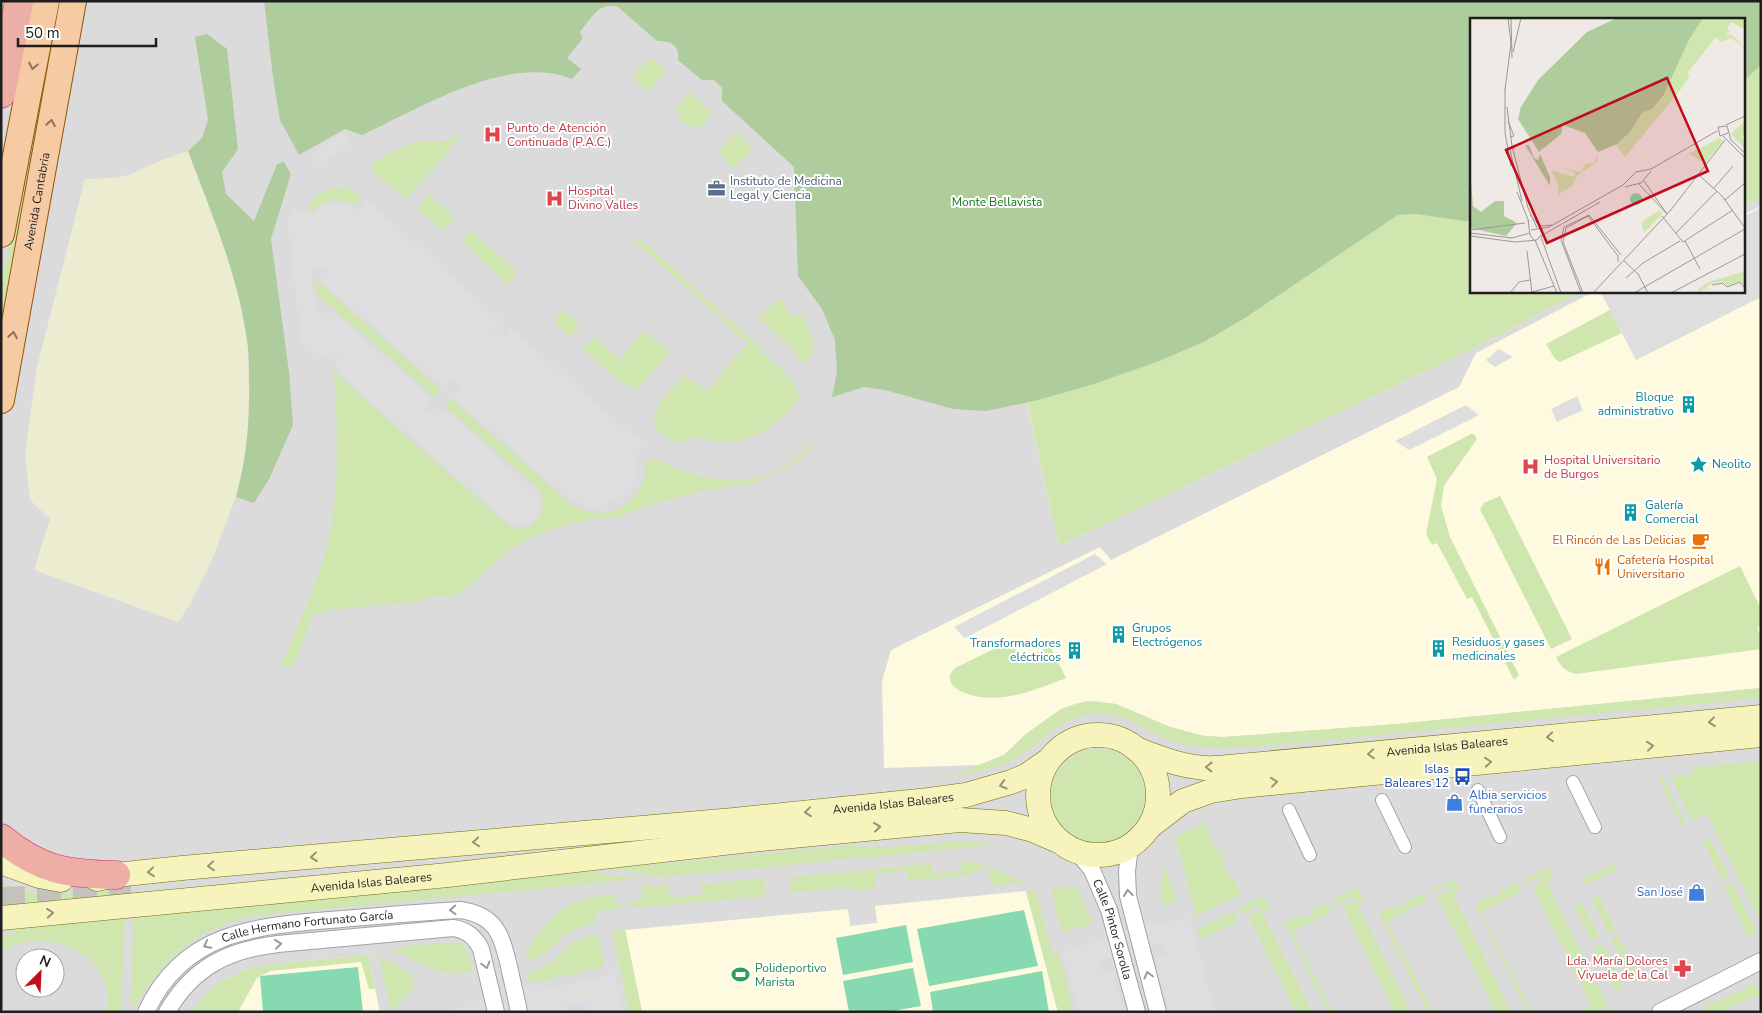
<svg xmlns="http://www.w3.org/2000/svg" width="1762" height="1013" font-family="'Nunito Sans',sans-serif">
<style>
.residential{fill:#dcdbdb;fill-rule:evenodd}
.education{fill:#fdfae0}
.farmland{fill:#ececd1}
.grass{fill:#cfe6ae}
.forest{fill:#afcc9c}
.pitch{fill:#87d9b1}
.parking{fill:#dedede}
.plaza{fill:#d9dae4}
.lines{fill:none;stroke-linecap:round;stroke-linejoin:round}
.secondary-tunnel{stroke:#c5c1bd;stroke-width:24;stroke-dasharray:24 12;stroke-linecap:butt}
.pedestrian-casing{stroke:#a2a2a2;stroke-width:14}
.minor-casing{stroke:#a2a2a2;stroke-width:18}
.secondary-casing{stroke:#6f700b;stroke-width:25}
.primary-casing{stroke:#905608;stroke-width:28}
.trunk-casing{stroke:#d12e76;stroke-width:29}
.pedestrian{stroke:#fff;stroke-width:12}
.minor{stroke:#fff;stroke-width:16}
.secondary{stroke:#f6f3bc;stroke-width:24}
.primary{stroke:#f6caa2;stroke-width:26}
.trunk{stroke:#ecaea5;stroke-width:28}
.oneway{stroke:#8a7460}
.oneway2{stroke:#959375}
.oneway3{stroke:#9a9a9a}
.labels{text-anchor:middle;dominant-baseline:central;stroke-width:4;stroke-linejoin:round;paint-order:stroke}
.health-label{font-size:12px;fill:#be3a42;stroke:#fff;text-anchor:start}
.service-label{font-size:12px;fill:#4e5e75;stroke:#fff;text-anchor:start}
.street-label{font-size:12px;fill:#1e1e1e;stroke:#fff}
.park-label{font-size:12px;fill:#137712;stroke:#fff}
.culture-label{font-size:12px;fill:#0d838f;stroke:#fff;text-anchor:start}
.food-label{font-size:12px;fill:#c56008;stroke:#fff;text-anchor:end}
.transit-label{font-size:12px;fill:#164399;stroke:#fff;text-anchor:end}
.shop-label{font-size:12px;fill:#366cbe;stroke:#fff;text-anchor:start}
.leisure-label{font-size:12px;fill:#27864d;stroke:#fff;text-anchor:start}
.inset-road{fill:none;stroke:#9b9895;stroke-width:1}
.view{fill:#c10b1e;fill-opacity:0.15;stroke:#c10b1e;stroke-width:2.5}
.inset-edge{fill:none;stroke:#1e1e1e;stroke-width:2.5}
</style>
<rect width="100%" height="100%" fill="#efeae5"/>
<path class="residential" d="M 1,1 L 626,1 L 814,168 L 1024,391 L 1059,546 L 1472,349 L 1582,291 L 1743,291 L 1743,207 L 1761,198 L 1761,1012 L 1,1012 ZM 25,958 L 55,958 L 55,988 L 25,988 Z"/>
<path class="education" d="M 1761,206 L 1761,688 L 1397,724 L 1224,737 L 1204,736 L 1170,727 L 1116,704 L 1092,701 L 1078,703 L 1061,709 L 1026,734 L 1004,755 L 979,765 L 884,768 L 882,681 L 891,650 L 1100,547 L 1111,560 L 1459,387 L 1476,353 L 1595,291 L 1743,291 L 1743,215 Z
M 1026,891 L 1058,1012 L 642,1012 L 625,930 L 848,909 L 850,926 L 877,923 L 875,906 Z
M 368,955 L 380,1012 L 191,1012 L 214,986 L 246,969 L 294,962 Z"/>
<path class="farmland" d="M 188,151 L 225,249 L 240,302 L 248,347 L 249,393 L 248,442 L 236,497 L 211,562 L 189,606 L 178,622 L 34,570 L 50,519 L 30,500 L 25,455 L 37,367 L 85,179 L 114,178 L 129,175 L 162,160 Z"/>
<path class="grass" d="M 57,1 L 63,1 L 1,329 L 1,287 L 46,51 Z
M 650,57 L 666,71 L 648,92 L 632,78 Z
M 1761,65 L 1761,198 L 1743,207 L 1743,82 Z
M 690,92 L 712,112 L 698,129 L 692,124 L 689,127 L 678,118 L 681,114 L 675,109 Z
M 736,133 L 753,148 L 734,168 L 717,153 Z
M 459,136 L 461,137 L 406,199 L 371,170 L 376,160 L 414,142 L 445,141 Z
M 333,187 L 352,190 L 362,198 L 356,205 C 342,198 324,197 313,211 L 309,208 L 317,195 Z
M 429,193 L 431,195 L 430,197 L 455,218 L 443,231 L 417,209 Z
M 1415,214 L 1471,222 L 1471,291 L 1582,291 L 1472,349 L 1059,546 L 1027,402 L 1162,360 L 1204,342 L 1245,318 L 1398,215 Z
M 470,231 L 518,273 L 507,284 L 462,241 Z
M 638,237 L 762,349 L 760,352 C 776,365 795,377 800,398 C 777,425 757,443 719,442 C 710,441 701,437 692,438 C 688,438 682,442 678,444 C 631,423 664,398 686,375 L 707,391 L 748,343 L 635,241 Z
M 316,280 L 440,389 L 434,396 L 318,295 Z
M 780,297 L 789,313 L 803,316 C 810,331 823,352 805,363 L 799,360 L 797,353 L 759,319 Z
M 1610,310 L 1622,333 L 1560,362 L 1555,359 L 1546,344 Z
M 563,311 L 580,325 L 576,328 L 571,337 L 553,322 Z
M 644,331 L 670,352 L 637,390 L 618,380 L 582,347 L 590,342 L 594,337 L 620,360 Z
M 334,372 L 504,522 C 528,541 552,514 539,489 L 445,406 L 451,399 L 571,504 C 580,510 591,514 601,513 C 625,512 648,490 645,466 L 653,456 C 686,477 728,487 767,475 C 787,469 803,450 818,436 L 801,459 L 771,476 L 755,482 L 708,490 L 667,500 L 632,511 L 616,518 L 597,517 L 547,531 L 517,545 L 483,573 L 477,581 L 465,588 L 458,595 L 436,596 L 415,602 L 328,610 L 313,615 L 292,668 L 281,665 C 300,621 322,576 331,529 C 340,476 337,424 334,372 Z
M 1471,434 L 1474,434 L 1477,439 L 1444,486 L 1441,506 L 1450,537 L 1519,675 L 1514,680 L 1472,597 L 1467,599 L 1437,543 L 1432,545 L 1426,534 L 1437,479 L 1427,457 Z
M 1500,496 L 1572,639 L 1551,649 L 1480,509 L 1484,503 Z
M 1740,566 L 1761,609 L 1761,625 L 1757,628 L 1761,636 L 1761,649 L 1576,674 C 1565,671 1561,667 1556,657 Z
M 1010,641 L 1022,661 L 1050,646 L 1066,678 C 1035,690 999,706 965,693 C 955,689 949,685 950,674 L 955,668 Z
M 1761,688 L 1761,698 L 1247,748 C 1219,748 1198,750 1172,741 C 1147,733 1125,711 1097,714 C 1054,718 1049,739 1016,758 C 988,774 955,775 924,780 L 964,771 L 1004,755 L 1026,734 L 1051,716 L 1061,709 L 1086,701 L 1116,704 L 1170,727 L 1204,736 L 1224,737 L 1397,724 Z
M1051 796a47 47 0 1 1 94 0a47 47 0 1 1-94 0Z
M 1761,761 L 1761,923 L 1707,814 L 1692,821 L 1671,777 L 1691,775 L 1695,767 Z
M 1658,778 L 1663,778 L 1686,825 L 1682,827 Z
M 1206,823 L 1211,833 L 1208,834 L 1216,850 L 1219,849 L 1225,861 L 1222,863 L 1229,877 L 1232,876 L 1241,894 L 1196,916 L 1175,836 Z
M 1710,839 L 1729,876 L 1722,880 L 1703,842 Z
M 964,841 L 1000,844 L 665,877 L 609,869 L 845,846 L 894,847 Z
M 962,861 L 988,866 L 1026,882 L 991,886 L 988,866 L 964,876 L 908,881 L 907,871 L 875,874 L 876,888 L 854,891 L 853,887 L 791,893 L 790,877 L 931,864 L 933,873 L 962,871 Z
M 1614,864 L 1617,870 L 1585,885 L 1582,879 Z
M 1548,867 L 1554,879 L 1547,883 L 1608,1006 L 1597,1012 L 1576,1012 L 1590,1005 L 1578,977 L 1576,977 L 1564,947 L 1562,948 L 1556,932 L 1555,933 L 1550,923 L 1551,922 L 1547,916 L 1542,903 L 1535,893 L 1536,892 L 1532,887 L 1545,880 L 1543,875 L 1525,884 L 1523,880 Z
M 1166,868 L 1176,900 L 1162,905 L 1161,880 Z
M 584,871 L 638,879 L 251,916 C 193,931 166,956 135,1006 L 130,1004 L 134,916 Z
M 764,878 L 766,896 L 631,908 L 630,902 L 642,901 L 641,887 L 668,885 L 670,898 L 702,895 L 702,884 Z
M 1455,879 L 1460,890 L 1453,894 L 1511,1012 L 1494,1012 L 1483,986 L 1482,987 L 1476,971 L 1474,970 L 1468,956 L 1467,957 L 1461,941 L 1460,942 L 1454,926 L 1452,927 L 1447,917 L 1448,916 L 1437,896 L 1451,890 L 1449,885 L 1430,894 L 1429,891 Z
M 111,880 L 112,901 L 1,906 L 2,883 C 45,900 69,897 111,880 Z
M 1732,882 L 1757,932 L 1747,937 L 1740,923 L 1742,922 L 1724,886 Z
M 1517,883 L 1521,892 L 1481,912 L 1532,1012 L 1528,1012 L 1475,904 L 1490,896 L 1492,899 L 1501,894 L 1500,891 Z
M 1076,886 L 1093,924 L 1062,932 L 1051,888 Z
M 1358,887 L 1365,900 L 1357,903 L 1411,1012 L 1394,1011 L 1389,1001 L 1390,1000 L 1386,995 L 1381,981 L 1379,982 L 1375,971 L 1367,957 L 1368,956 L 1360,942 L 1361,941 L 1359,937 L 1357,937 L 1344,908 L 1342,907 L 1356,900 L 1354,896 L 1335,905 L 1333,900 Z
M 1035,890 L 1053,954 L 1059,953 L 1074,1012 L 1058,1012 L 1026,891 Z
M 1423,894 L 1426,901 L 1387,921 L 1433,1012 L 1428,1012 L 1379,913 L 1397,905 L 1398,908 L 1407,904 L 1406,901 Z
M 614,895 L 615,903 L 622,903 L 623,908 L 596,911 L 596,924 C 586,925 578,927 569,932 C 556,939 543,964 526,958 L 525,954 C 540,930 558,904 587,898 C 596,896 605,896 614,895 Z
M 1598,895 L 1615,929 L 1608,933 L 1592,898 Z
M 1264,896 L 1270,908 L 1262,912 L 1312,1012 L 1295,1012 L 1293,1006 L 1292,1006 L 1287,996 L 1288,995 L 1280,981 L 1281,980 L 1272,966 L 1273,965 L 1265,952 L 1266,951 L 1258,937 L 1259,936 L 1250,922 L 1252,921 L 1247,916 L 1261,910 L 1259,905 L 1241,915 L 1239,908 Z
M 1327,903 L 1331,912 L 1292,932 L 1333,1012 L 1328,1012 L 1284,922 L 1301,915 L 1304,919 L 1312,915 L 1311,911 Z
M 1582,903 L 1599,937 L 1591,940 L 1575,907 Z
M 1234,911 L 1238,921 L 1200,940 L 1197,929 Z
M 125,918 L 121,1012 L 107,1012 C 117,953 46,925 1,951 L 1,938 L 23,928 Z
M 625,930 L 642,1012 L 629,1012 L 612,931 Z
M 594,934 L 597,935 L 604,963 L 601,968 L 536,982 L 529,980 L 527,977 L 529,972 L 542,968 L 554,961 L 568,945 L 575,941 Z
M 1618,935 L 1640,980 L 1634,983 L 1611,938 Z
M 455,942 C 469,946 470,958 473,971 C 441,979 418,963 391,948 Z
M 1602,943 L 1624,988 L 1616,992 L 1594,947 Z
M 368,955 L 375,989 L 369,989 L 361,962 L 270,971 L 257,978 L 238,1012 L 191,1012 L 214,986 L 246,969 L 283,963 Z
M 379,956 L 409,972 L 414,980 L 413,989 L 391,1011 Z
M 1755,983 L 1760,994 L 1721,1012 L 1707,1012 L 1705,1007 Z"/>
<path class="forest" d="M 264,1 L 1761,1 L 1761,65 L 1743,82 L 1743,19 L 1471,19 L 1471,222 L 1415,214 L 1398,215 L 1245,318 L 1204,342 L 1162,360 L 1094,384 L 1038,400 L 986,411 L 953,409 L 885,390 L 864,387 L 832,397 L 837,372 L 835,340 L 822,309 L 798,276 L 794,167 L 722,101 L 722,88 L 714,80 L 702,80 L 678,60 C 680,45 671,41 657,41 L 618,7 C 599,1 591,19 580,32 L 583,38 L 567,58 L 581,69 L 572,79 C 508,53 420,108 362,135 L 345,129 L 299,155 L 280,120 L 273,77 Z
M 207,34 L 227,49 L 238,149 L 222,172 L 226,194 L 254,221 L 277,164 L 284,162 L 291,174 L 271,239 L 289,372 L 293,425 L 269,479 L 254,503 L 236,497 C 247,457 250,418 249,377 C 249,367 249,357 248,347 C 240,279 212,215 188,151 L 202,138 L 208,119 L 195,37 Z"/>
<path class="pitch" d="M 1024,910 L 1038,966 L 929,986 L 917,929 Z
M 906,925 L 913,962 L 843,975 L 836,938 Z
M 358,967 L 363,1012 L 263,1012 L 260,976 Z
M 913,968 L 921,1006 L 887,1012 L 849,1012 L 843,981 Z
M 1042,971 L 1049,1012 L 933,1012 L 930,992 Z"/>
<path class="parking" d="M 343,133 L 350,145 L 319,164 L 311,153 Z
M 368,201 L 500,320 L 492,329 L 503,339 L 512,329 L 629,433 L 631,431 L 642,441 L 638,453 L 638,473 L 634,482 L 621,498 L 603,506 L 594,507 L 584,505 L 567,497 L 453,397 L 462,387 L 456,382 L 450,378 L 442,387 L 319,279 L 327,269 L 325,268 L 319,267 L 315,269 L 311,276 L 314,303 L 325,320 L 332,311 L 432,399 L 423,408 L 435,418 L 443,408 L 535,491 L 541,501 L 540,509 L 536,517 L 528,524 L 523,525 L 514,525 L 504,519 L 333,368 L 341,358 L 334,353 L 329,353 L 323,358 L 301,340 L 288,222 L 292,206 L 310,215 L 326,204 L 333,203 L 348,204 L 359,211 Z
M 1761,207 L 1761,297 L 1636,360 L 1601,293 L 1604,291 L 1743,291 L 1743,217 Z
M 1499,349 L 1513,357 L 1495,367 L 1486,360 Z
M 1577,396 L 1583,410 L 1557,422 L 1551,409 Z
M 1466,405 L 1479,415 L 1409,450 L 1395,441 Z
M 1095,554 L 1107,564 L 965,638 L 954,627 Z
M 1189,917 L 1215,1012 L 1169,1012 L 1155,957 L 1167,954 L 1167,952 L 1163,946 L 1158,944 L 1148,945 L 1143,920 L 1148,924 L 1155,926 Z
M 1104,928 L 1113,954 L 1102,960 L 1099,966 L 1099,972 L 1112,969 L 1124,1012 L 1079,1012 L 1062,952 L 1098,941 L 1103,936 Z
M 614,974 L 623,1012 L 537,1012 L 527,1010 L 520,982 L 523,986 L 531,991 L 539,991 Z
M 482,991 L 487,1012 L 441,1012 L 471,1006 L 480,999 Z"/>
<path class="plaza" d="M 576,1001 L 584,1003 L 590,1008 L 591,1012 L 562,1012 L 566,1005 Z"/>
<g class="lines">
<path class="secondary-tunnel" d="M 1,899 L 74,897 L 131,889"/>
<defs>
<path id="pedestrian" d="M 1573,782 L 1595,827
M 1478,790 L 1500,837
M 1382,800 L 1405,847
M 1289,810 L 1310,855"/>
<g id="minor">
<path d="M 1130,847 L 1127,871 L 1128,896 L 1158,1012"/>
<path id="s1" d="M 1078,853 L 1092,870 L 1109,910 L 1137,1012"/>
<path id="s2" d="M 146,1012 C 185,928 261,926 342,919 C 381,916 420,912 460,910 C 496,915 501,934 509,966 C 512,981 516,996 519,1012"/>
<path d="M 167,1012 C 193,967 228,950 278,944 L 453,928 C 467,930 475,937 481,949 L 496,1012"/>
<path d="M 1660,1012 L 1761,961"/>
</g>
<g id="secondary">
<circle cx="1098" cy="795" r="60"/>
<path id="s3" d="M 1136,749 C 1159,758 1180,766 1205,768 C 1216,769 1229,767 1240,766 L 1761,717"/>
<path d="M 1149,827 L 1183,801 L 1211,791 L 1242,786 L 1761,735"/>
<path d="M 1,862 L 39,876 L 61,880"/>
<path id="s4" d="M 97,879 L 116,875 L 182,868 L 734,820 L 929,800 L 966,795 L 1011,782 L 1026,776 L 1046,762"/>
<path id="s5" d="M 1,918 L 448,875 L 741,841 L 960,820 L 1006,823 L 1033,830 L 1056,840"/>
</g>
<g id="primary">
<path d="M 1,234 L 46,1"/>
<path id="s6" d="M 1,400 L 73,1"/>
</g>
<path id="trunk" d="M 1,94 L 19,1
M 1,838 C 40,870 66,874 116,875"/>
</defs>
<use href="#pedestrian" class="pedestrian-casing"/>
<use href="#minor" class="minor-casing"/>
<use href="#secondary" class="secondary-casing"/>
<use href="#primary" class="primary-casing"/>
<use href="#trunk" class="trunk-casing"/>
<use href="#pedestrian" class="pedestrian"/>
<use href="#minor" class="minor"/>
<use href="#secondary" class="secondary"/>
<use href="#primary" class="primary"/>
<use href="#trunk" class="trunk"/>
</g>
<defs><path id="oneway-chevron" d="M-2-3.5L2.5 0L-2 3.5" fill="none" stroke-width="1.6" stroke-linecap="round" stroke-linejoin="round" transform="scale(1.25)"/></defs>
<g class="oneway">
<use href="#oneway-chevron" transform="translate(33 66) rotate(101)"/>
<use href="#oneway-chevron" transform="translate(51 123) rotate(-80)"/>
<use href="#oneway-chevron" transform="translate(13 335) rotate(-80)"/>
</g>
<g class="oneway2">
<use href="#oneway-chevron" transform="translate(1712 722) rotate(174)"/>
<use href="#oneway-chevron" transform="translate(1550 737) rotate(175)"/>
<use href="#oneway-chevron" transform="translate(1650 746) rotate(-6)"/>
<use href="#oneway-chevron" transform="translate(1371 754) rotate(175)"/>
<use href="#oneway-chevron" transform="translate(1488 762) rotate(-5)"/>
<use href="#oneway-chevron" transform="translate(1209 767) rotate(-179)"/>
<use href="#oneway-chevron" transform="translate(1274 782) rotate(-7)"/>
<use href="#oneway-chevron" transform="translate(1003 785) rotate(164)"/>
<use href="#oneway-chevron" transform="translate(808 812) rotate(174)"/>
<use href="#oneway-chevron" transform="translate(877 827) rotate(-6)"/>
<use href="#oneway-chevron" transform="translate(476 842) rotate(175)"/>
<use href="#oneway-chevron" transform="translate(314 857) rotate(174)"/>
<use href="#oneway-chevron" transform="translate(211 866) rotate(175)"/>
<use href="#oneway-chevron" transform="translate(151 872) rotate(174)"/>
<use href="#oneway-chevron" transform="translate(50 913) rotate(-5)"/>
</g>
<g class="oneway3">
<use href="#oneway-chevron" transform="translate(1128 893) rotate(-96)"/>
<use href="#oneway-chevron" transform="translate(453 910) rotate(178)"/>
<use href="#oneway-chevron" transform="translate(278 944) rotate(-6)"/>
<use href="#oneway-chevron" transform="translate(207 945) rotate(152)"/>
<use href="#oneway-chevron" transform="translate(486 965) rotate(75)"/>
<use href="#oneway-chevron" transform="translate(1148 975) rotate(-105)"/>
</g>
<defs>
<symbol id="hospital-bare" viewBox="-9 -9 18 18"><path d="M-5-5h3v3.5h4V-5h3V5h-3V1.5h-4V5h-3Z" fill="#e0444e" stroke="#fff" stroke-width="2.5" paint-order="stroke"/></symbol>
<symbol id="office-bare" viewBox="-9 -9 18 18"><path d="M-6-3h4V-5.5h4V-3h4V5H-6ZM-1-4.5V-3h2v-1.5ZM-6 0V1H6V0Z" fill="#5c6f8a" stroke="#fff" stroke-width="2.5" paint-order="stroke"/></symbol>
<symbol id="building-bare" viewBox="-9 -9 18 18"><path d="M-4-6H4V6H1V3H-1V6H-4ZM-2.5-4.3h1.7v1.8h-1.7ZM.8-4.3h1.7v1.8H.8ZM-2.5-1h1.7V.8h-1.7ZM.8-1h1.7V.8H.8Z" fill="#0f9aa8" stroke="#fff" stroke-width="2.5" paint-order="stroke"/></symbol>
<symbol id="sight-bare" viewBox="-9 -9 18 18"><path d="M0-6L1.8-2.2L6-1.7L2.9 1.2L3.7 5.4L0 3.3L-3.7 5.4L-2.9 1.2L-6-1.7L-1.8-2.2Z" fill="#0f9aa8" stroke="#fff" stroke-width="2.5" paint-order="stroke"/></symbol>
<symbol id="cafe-bare" viewBox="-9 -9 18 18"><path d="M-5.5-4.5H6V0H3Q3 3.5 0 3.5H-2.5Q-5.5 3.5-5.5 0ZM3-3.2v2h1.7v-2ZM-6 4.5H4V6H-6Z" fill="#e8710a" stroke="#fff" stroke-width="2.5" paint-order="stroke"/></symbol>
<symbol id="restaurant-bare" viewBox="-9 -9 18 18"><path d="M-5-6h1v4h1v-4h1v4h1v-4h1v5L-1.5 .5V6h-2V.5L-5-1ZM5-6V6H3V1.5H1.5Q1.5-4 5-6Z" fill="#e8710a" stroke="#fff" stroke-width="2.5" paint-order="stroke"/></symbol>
<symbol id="bus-bare" viewBox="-9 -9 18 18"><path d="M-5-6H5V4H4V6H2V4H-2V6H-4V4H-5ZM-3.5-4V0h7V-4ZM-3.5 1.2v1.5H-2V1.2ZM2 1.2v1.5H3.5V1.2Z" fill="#1a4fb4" stroke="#fff" stroke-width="2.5" paint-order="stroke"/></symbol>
<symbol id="shop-bare" viewBox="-9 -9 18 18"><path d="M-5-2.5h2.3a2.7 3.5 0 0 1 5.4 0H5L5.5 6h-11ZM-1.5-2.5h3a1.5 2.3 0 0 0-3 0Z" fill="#3f7fe0" stroke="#fff" stroke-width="2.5" paint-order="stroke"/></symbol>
<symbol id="pharmacy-bare" viewBox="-9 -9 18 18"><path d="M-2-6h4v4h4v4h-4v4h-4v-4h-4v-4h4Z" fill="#e0444e" stroke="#fff" stroke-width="2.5" paint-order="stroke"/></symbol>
<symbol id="stadium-bare" viewBox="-9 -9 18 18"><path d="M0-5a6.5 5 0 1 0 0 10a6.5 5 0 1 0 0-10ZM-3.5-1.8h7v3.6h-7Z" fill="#2e9e5b" stroke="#fff" stroke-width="2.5" paint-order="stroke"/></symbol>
</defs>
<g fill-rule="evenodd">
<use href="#hospital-bare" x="480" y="122" width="25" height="25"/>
<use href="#office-bare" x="704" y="176" width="25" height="25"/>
<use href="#hospital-bare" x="542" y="186" width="25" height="25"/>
<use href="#building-bare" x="1676" y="392" width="25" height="25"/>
<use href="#sight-bare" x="1686" y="452" width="25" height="25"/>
<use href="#hospital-bare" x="1518" y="454" width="25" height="25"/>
<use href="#building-bare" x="1618" y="500" width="25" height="25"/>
<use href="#cafe-bare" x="1688" y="528" width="25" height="25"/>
<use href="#restaurant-bare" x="1590" y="554" width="25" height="25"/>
<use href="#building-bare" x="1106" y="622" width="25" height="25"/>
<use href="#building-bare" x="1426" y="636" width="25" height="25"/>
<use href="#building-bare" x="1062" y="638" width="25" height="25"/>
<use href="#bus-bare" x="1450" y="764" width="25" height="25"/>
<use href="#shop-bare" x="1442" y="790" width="25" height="25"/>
<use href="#shop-bare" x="1684" y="880" width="25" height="25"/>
<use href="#pharmacy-bare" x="1670" y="956" width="25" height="25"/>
<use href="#stadium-bare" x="728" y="962" width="25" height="25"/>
</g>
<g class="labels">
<g class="health-label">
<text x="507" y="128">Punto de Atención<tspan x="507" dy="14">Continuada (P.A.C.)</tspan></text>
<text x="568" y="191">Hospital<tspan x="568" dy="14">Divino Valles</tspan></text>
<text x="1544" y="460">Hospital Universitario<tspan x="1544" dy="14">de Burgos</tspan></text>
<text x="1668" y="961" text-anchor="end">Lda. María Dolores<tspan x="1668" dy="14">Viyuela de la Cal</tspan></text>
</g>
<g class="service-label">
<text x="730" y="181">Instituto de Medicina<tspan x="730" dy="14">Legal y Ciencia</tspan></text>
</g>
<g class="street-label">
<text stroke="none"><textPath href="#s6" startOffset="202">Avenida Cantabria</textPath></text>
<text stroke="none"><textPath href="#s3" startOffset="315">Avenida Islas Baleares</textPath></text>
<text stroke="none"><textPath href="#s4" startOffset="800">Avenida Islas Baleares</textPath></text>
<text stroke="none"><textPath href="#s5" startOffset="372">Avenida Islas Baleares</textPath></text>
<text stroke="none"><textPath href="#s2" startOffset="195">Calle Hermano Fortunato García</textPath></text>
<text stroke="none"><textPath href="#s1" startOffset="85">Calle Pintor Sorolla</textPath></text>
</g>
<g class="park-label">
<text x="997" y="202">Monte Bellavista</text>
</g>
<g class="culture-label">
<text x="1674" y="397" text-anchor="end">Bloque<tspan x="1674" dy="14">administrativo</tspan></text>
<text x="1712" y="464">Neolito</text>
<text x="1645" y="505">Galería<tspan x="1645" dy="14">Comercial</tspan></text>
<text x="1132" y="628">Grupos<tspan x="1132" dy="14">Electrógenos</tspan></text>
<text x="1452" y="642">Residuos y gases<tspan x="1452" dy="14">medicinales</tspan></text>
<text x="1061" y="643" text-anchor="end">Transformadores<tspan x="1061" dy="14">eléctricos</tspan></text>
</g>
<g class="food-label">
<text x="1686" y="540">El Rincón de Las Delicias</text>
<text x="1617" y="560" text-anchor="start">Cafetería Hospital<tspan x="1617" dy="14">Universitario</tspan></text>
</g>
<g class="transit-label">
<text x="1449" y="769">Islas<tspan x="1449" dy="14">Baleares 12</tspan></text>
</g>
<g class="shop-label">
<text x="1469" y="795">Albia servicios<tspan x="1469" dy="14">funerarios</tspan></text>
<text x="1683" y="892" text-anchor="end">San José</text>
</g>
<g class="leisure-label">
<text x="755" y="968">Polideportivo<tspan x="755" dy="14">Marista</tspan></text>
</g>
</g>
<g transform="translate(1470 18)">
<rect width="275" height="275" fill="#efeae5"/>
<path d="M 233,0 L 275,0 L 275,12 L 261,4 L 257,11 L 260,13 L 255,16 L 262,17 L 275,30 L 261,20 L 251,24 L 246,19 L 218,54 L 219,59 L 211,71 L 155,139 L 146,127 L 160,114 L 172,95 L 182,91 L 193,78 L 219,22 ZM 275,103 L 275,115 L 272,118 L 275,131 L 261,116 ZM 249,120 L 253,123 L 235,145 L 219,136 ZM 128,138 L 128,141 L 126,144 L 107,158 L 102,168 L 90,175 L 89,181 L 88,167 L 81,152 L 104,159 L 105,155 L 93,150 L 112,154 L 114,147 L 123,145 ZM 190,192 L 193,195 L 174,215 L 171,204 ZM 275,253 L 275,270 L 270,263 L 257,268 L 253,263 L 240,266 L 236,269 L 238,274 L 235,270 L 230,274 L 228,271 L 239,264 Z" fill="#cfe6ae"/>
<path d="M 147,0 L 233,0 L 219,22 L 193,78 L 182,91 L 172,95 L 160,114 L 147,126 L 128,134 L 115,115 L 93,107 L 91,116 L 69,134 L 48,101 L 51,89 L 68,62 L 117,14 ZM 55,127 L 59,127 L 64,140 L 68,142 L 70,136 L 80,159 L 80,168 ZM 0,150 L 3,188 L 11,194 L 25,183 L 34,183 L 34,198 L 47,205 L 36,218 L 0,210 Z" fill="#afcc9c"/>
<path d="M160 181a6 6 0 1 1 12 0a6 6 0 1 1-12 0Z" fill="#87d9b1"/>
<path class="inset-road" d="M 41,0 L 42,40M 43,34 L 51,0M 35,71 L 35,115 L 41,148M 35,72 L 41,25 L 38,0M 37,89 L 42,128 L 58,190 L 67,210M 38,103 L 44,118 L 40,119M 256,107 L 275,98M 258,115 L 250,118 L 248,109 L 257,108 L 261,122 L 275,135M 253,118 L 275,140M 40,132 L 52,183M 229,157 L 252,178 L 275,210M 174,163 L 197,196M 169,166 L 197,196M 155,169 L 171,165 L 181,153M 244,170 L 263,148M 47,174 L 59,204M 255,182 L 275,165M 60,197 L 70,208 L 82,207M 192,198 L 213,224 L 263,192M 58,202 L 60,217 L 64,222M 0,212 L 55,205M 61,212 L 79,209 L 153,167 L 166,154 L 181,151 L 247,113M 0,215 L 42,220 L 60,215M 206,215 L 247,173M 0,218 L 45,224 L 67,222 L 71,217M 71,218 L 130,184M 71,219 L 91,275M 65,222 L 87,275M 215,223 L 230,251M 57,233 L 62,275M 153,242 L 168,256 L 178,275M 156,260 L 173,245 L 210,223M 242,267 L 253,265 L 257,269 L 270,264 L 275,271M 62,274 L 84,268M 40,275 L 49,264 L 60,262M 111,275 L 91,222 L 94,209 L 119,197 L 151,237M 113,275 L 93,224 L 96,210 L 118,198 L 148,238 L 148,244M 123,275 L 200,193 L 255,122M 164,275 L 275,211M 201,275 L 275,236"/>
<path class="view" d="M 197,60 L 238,153 L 77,225 L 36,132 Z"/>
<rect width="275" height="275" class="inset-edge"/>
</g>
<rect width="1762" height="1013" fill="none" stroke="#1e1e1e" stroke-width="5"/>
<g transform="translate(40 973) rotate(24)"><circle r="24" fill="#ffffff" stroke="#a5a5a5"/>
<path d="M0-4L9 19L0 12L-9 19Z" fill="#c10b1e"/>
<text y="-8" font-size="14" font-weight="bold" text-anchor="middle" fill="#1e1e1e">N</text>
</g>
<path d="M18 38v8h138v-8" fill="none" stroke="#1e1e1e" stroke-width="2.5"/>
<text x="25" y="38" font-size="15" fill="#1e1e1e" stroke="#ffffff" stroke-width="4" paint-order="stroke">50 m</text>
</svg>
